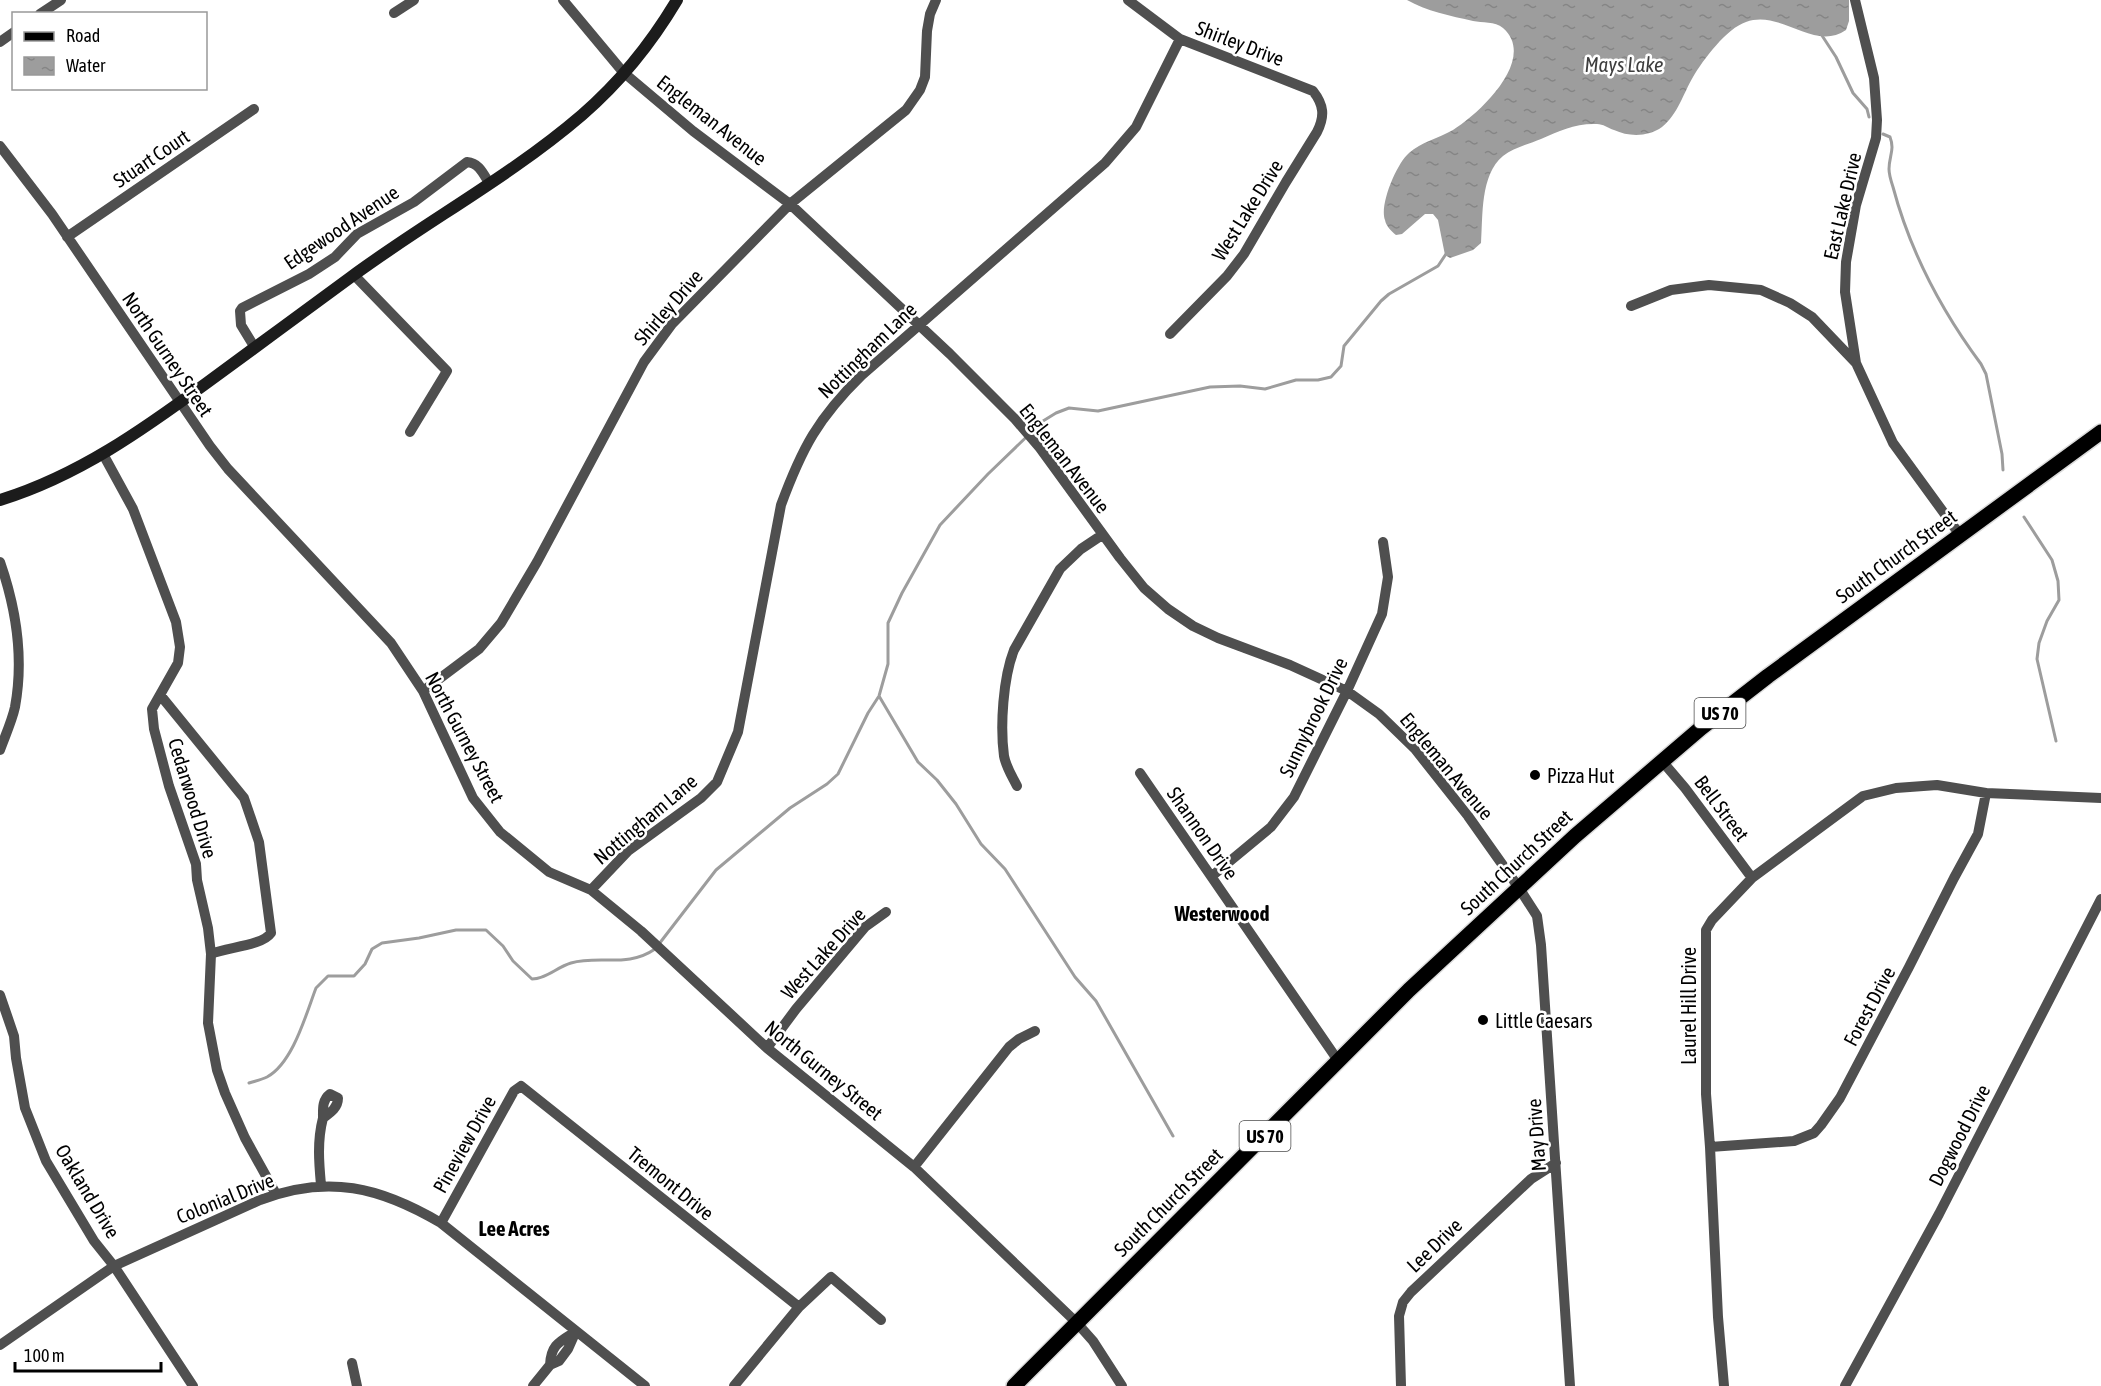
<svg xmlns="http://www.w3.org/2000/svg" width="2101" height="1386" font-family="'Asap Condensed',sans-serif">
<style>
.water{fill:url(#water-ripples)}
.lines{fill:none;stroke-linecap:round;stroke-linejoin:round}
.stream{stroke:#9d9d9d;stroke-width:3}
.primary-casing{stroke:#dbdbdb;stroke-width:18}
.street{stroke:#4f4f4f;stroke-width:10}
.secondary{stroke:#1c1c1c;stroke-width:12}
.primary{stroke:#000;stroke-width:15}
.poi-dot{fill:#000;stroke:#fff;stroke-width:2}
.labels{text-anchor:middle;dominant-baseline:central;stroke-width:5;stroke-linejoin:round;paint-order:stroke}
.shield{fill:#fff;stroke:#4c4c4c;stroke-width:1.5}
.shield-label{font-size:18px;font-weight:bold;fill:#000}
.street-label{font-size:20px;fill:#000;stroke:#fff}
.poi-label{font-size:20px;fill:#000;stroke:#fff;text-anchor:start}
.water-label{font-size:21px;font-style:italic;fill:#3e3e3e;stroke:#fff}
.neighbourhood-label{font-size:21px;font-weight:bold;fill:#000;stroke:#fff}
</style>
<defs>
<pattern id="water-ripples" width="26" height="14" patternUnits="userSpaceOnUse" patternTransform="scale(1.5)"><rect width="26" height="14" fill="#9d9d9d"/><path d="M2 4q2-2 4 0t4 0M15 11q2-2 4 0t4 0" fill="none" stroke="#858585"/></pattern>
</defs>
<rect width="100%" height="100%" fill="#fff"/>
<path class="water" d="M 1407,0 L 1849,0 L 1849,21 L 1846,30 C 1814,52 1781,9 1746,22 C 1727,28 1703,60 1693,77 C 1683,94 1678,114 1662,127 C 1648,137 1629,137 1614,130 C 1608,128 1603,124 1597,124 C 1576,123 1559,131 1541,139 C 1529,144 1513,148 1503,156 C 1480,175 1483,216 1481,243 L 1473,250 L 1450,258 L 1445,255 L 1438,220 L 1433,214 L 1425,214 L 1402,234 L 1396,235 C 1391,231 1386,226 1385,220 C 1379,205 1397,163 1409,153 C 1421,142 1439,138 1453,130 C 1479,114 1538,59 1503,28 C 1495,21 1482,23 1473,21 C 1451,16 1426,11 1407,0 Z"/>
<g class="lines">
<path class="stream" d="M 1821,34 L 1836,57 L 1853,93 L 1867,109 L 1869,117
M 1883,134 L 1890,137 C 1895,150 1889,156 1889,169 C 1889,175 1891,181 1893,187 C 1910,251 1941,310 1981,364 L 1986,374 L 2002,454 L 2003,470
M 2024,517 L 2052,560 L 2058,581 L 2059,600 L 2047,621 L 2039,643 L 2037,659 L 2056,741
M 879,696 L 918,762 L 937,780 L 956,804 L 981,844 L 1005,869 L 1075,977 L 1096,1001 L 1173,1136
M 659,944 L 716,870 L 790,808 L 827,784 L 838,774 L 868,713 L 879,696 L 888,664 L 888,623 L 902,593 L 940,525 L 988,474 L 1043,421 L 1056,413 L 1069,408 L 1098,411 L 1210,387 L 1240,386 L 1265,389 L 1296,380 L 1318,380 L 1331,377 L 1341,366 L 1344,346 L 1381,301 L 1389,294 L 1438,266 L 1446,254
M 249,1083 C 255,1081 261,1080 267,1077 C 293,1063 306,1014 316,988 L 328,976 L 354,976 L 365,964 L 372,949 L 382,943 L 419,938 L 456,930 L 486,930 L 503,946 L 513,961 L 532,979 C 546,979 557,967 571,963 C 599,955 628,968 655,949"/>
<defs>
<path id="primary" d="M 1014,1386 L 1409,990 L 1575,836 L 1701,728 L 1768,676 L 2101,432"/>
</defs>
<use href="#primary" class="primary-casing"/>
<path class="street" d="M 563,0 L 623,72 L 693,131 L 790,204 L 950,354 L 1015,419 L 1040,448 L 1120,558 L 1144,588 L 1168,609 L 1193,626 L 1218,638 L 1290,665 L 1347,691 L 1379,714 L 1415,749 L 1468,816 L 1519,888 L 1537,916 L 1541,945 L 1570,1386
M 1128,0 L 1180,39 L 1313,91 C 1324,105 1325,116 1317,132 L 1286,182 L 1244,254 L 1227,276 L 1170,334
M 1855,0 L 1874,78 L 1877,120 L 1876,138 L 1856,205 L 1846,262 L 1845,292 L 1856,363 L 1893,443 L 1960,535
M 394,13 L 414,0
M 40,14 L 61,0
M 0,42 L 14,32
M 0,146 L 52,214 L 210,446 L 228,469 L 391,643 L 423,691 L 473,798 L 500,832 L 549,872 L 591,890 L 641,931 L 767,1048 L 914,1167 L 1077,1323 L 1093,1341 L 1122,1386
M 67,237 L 254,109
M 354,275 L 447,371 L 410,432
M 1631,306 L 1671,290 L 1709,285 L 1761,290 L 1790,303 L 1812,317 L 1856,363
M 255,348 L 241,325 L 240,311 L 242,308 L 309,274 L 335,257 L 357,234 L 414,202 L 467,162 C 479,163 483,173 489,183
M 103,454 L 133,509 L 176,622 L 180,647 L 178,663 L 152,709 L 154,729 L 169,786 L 196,864 L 197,880 L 208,928 L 211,954 L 208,1023 L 217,1070 L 225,1093 L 245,1138 L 276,1194
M 0,562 C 16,608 24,658 15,707 C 12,721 5,736 0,750
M 423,691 L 479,649 L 501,623 L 537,562 L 644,362 L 672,324 L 790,204 L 906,110 L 920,90 L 925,77 L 927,31 L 930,14 L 936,0
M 161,696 L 244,798 L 259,842 L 271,933 C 262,946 227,947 211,954
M 1662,761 L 1685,788 L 1752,878
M 1140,773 L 1339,1062
M 1017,786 C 1012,776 1006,767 1004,756 C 1000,726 1003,678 1014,650 L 1060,569 L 1081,549 L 1102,535
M 1212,876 L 1271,827 L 1294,797 L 1347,691 L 1382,614 L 1388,577 L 1383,542
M 591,890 L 628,851 L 701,798 L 717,782 L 738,732 L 781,505 C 802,448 818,418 862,375 L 1105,163 L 1136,127 L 1180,39
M 0,995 L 14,1036 L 16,1058 L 25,1108 L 46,1161 L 94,1241 L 114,1266 L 193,1386
M 767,1048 L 796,1009 L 865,927 L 886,912
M 330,1094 L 338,1098 C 338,1108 330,1113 323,1118 C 323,1109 322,1100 330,1094 Z
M 1710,1147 L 1794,1141 L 1814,1133 L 1821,1125 L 1840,1098 L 1909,967 L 1954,878 L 1978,834 L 1986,793
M 914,1167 L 1009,1047 L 1019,1039 L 1035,1031
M 321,1185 C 319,1163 317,1141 323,1118
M 441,1223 L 514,1091 L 521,1086 L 799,1307
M 0,1345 L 114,1266 L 260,1200 C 328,1174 380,1187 441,1223 L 645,1386
M 352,1363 L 357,1386
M 550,1365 C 551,1345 559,1342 575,1332
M 533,1386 L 550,1365 L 559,1361 L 568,1349 L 576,1331
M 734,1386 L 799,1307 L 831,1277 L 881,1320
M 1401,1386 L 1399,1316 L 1403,1302 L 1411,1292 L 1531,1179 L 1556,1163
M 1724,1386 L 1718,1317 L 1710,1147 L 1706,1094 L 1706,930 L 1712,920 L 1752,878 L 1863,796 L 1896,788 L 1937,785 L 1986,793 L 2101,798
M 1845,1386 L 1939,1214 L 2101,899"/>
<path class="secondary" d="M 0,500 C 78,476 144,429 208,382 C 256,347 303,312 351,277 C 427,221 511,176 582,115 C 619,83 652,42 677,0"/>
<use href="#primary" class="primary"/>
</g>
<g class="poi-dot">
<circle cx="1535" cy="775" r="6"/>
<circle cx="1483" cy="1020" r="6"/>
</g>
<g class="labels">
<g class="shield">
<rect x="1694.5" y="698" width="51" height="30" rx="4.5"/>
<rect x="1239.5" y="1121" width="51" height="30" rx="4.5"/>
</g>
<g class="shield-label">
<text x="1720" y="713">US 70</text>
<text x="1265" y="1136">US 70</text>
</g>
<g class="street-label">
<text transform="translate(1240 43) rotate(21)">Shirley Drive</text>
<text transform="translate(712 120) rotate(38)">Engleman Avenue</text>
<text transform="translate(151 158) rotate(-34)">Stuart Court</text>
<text transform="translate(1842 206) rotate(-77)">East Lake Drive</text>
<text transform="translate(1247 210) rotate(-58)">West Lake Drive</text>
<text transform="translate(341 227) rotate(-34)">Edgewood Avenue</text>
<text transform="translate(668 307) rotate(-49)">Shirley Drive</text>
<text transform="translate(867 350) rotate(-44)">Nottingham Lane</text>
<text transform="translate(168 354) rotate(56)">North Gurney Street</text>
<text transform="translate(1065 458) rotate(52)">Engleman Avenue</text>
<text transform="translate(1896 556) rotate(-36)">South Church Street</text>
<text transform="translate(1313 717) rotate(-64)">Sunnybrook Drive</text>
<text transform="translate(465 737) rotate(62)">North Gurney Street</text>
<text transform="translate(1447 766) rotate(50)">Engleman Avenue</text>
<text transform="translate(193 798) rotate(73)">Cedarwood Drive</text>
<text transform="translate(1722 808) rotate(53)">Bell Street</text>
<text transform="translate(645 819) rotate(-40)">Nottingham Lane</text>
<text transform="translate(1203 833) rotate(55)">Shannon Drive</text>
<text transform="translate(1516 862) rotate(-43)">South Church Street</text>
<text transform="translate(823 953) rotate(-48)">West Lake Drive</text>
<text transform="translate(1688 1006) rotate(-90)">Laurel Hill Drive</text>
<text transform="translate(1869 1006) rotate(-62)">Forest Drive</text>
<text transform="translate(824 1070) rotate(39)">North Gurney Street</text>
<text transform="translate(1536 1135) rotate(-94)">May Drive</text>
<text transform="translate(1959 1135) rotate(-63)">Dogwood Drive</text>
<text transform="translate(464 1144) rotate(-61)">Pineview Drive</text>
<text transform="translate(671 1183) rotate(39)">Tremont Drive</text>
<text transform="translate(88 1191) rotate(59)">Oakland Drive</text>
<text transform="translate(225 1198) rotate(-22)">Colonial Drive</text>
<text transform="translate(1168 1202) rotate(-45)">South Church Street</text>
<text transform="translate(1434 1245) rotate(-44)">Lee Drive</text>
</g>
<g class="poi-label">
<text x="1547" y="775">Pizza Hut</text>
<text x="1495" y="1020">Little Caesars</text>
</g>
<g class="water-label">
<text x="1624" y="64">Mays Lake</text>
</g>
<g class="neighbourhood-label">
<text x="1222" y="913">Westerwood</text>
<text x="514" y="1228">Lee Acres</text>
</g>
</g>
<rect x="12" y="12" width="195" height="78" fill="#ffffff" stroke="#999999" stroke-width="1.5"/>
<rect x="24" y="32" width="30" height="9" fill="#000000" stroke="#999999" stroke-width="1.5"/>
<text x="66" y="42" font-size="18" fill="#000000">Road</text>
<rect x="24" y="57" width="30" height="18" fill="url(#water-ripples)" stroke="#999999" stroke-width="1.5"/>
<text x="66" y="72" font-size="18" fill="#000000">Water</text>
<path d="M15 1362v9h146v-9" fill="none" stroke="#000000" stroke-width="3"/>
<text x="24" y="1362" font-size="18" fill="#000000" stroke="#ffffff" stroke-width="4.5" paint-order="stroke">100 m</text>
</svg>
